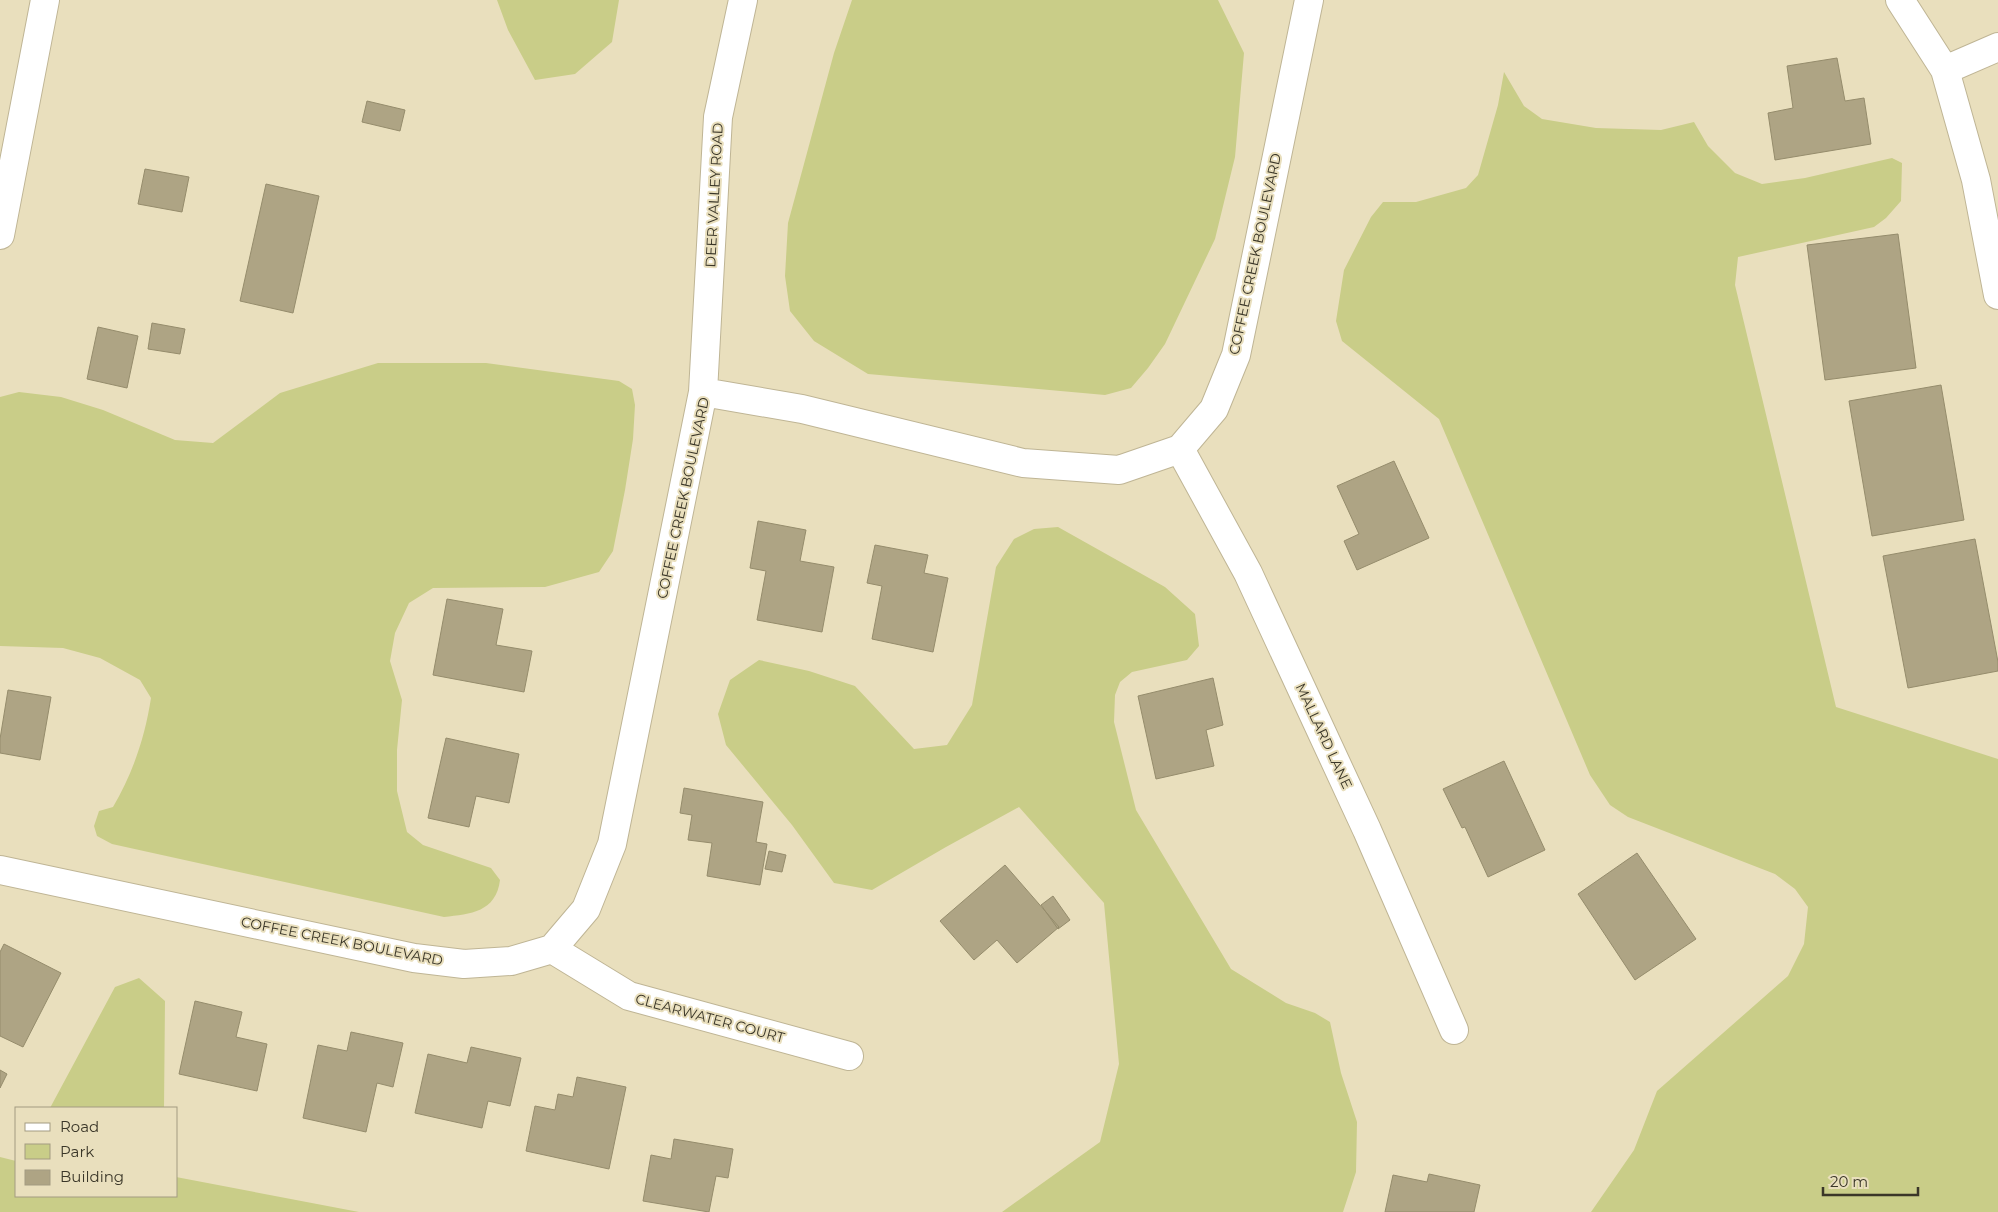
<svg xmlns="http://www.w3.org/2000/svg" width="1998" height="1212" font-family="Montserrat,sans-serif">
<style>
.green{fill:#c9cd88}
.building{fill:#aea484;stroke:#958c6c}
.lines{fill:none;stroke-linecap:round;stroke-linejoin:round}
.minor-casing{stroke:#bfb595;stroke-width:30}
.minor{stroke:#fff;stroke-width:28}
.labels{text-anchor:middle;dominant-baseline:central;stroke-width:4;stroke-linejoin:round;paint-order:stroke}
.street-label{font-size:14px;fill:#3a3628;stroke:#e9dfbd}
</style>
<rect width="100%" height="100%" fill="#e9dfbd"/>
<path class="green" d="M 497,0 L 619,0 L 612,42 L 575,74 L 535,80 L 508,30 Z
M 852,0 L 1218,0 L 1244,53 L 1235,157 L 1215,239 L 1165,344 L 1148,368 L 1131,388 L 1105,395 L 868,374 L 814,341 L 790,311 L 785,276 L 788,223 L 834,53 Z
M 1504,72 L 1524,106 L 1542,119 L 1596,128 L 1661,130 L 1694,122 L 1708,146 L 1735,173 L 1762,184 L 1805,178 L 1892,158 L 1902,163 L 1901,201 L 1886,218 L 1874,227 L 1738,257 L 1735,285 L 1836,707 L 1998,759 L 1998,1212 L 1591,1212 L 1634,1150 L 1657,1091 L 1788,976 L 1804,944 L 1808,907 L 1795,889 L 1775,874 L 1628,817 L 1610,805 L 1590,775 L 1439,419 L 1342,341 L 1336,321 L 1344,270 L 1371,217 L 1383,202 L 1416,202 L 1466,188 L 1478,175 L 1498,105 Z
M 378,363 L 486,363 L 619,381 L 632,389 L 635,405 L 633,439 L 625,490 L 613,551 L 599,572 L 545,587 L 433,588 L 409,603 L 395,633 L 390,661 L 402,700 L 397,750 L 397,791 L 407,832 L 423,845 L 491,868 L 500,880 C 496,912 471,914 444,917 L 112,844 L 97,836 L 94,826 L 99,811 L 113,807 C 133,773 145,737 151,698 L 140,680 L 100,658 L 63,648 L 0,646 L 0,397 L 19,392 L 61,397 L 103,410 L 175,440 L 213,443 L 280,393 Z
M 1058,527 L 1165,587 L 1195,614 L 1199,646 L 1187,660 L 1132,672 L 1120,682 L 1115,695 L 1114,722 L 1136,810 L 1231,969 L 1286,1003 L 1315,1013 L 1330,1022 L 1341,1073 L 1357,1122 L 1356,1172 L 1343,1212 L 1002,1212 L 1100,1142 L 1119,1064 L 1104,903 L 1019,807 L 946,847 L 872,890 L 834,883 L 792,825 L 726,745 L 718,714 L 730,680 L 759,660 L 809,671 L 855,686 L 914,749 L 947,745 L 972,705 L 996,567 L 1014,539 L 1034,529 Z
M 139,978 L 165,1001 L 164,1108 L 50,1108 L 115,987 Z
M 0,1157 L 16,1161 L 16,1196 L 176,1196 L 176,1177 L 359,1212 L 0,1212 Z"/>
<path class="building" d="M 1837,58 L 1845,101 L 1864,98 L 1871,144 L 1775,160 L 1768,113 L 1793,108 L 1787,66 Z
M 367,101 L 405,110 L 400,131 L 362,122 Z
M 145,169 L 189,177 L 182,212 L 138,204 Z
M 266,184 L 319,196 L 293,313 L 240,301 Z
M 1898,234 L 1916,368 L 1825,380 L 1807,245 Z
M 152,323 L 185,329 L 180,354 L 148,349 Z
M 98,327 L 138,336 L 127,388 L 87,379 Z
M 1941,385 L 1964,520 L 1872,536 L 1849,401 Z
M 1394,461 L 1429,538 L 1357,570 L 1344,541 L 1359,534 L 1337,486 Z
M 758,521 L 806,530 L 800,561 L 834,567 L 822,632 L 757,620 L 766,571 L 750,568 Z
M 1975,539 L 1998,662 L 1998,671 L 1908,688 L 1883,556 Z
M 875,545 L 928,555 L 924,573 L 948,578 L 933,652 L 872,639 L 882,586 L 867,583 Z
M 447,599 L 503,609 L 496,645 L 532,651 L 524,692 L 433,675 Z
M 1213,678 L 1223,725 L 1206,730 L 1214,766 L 1156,779 L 1138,696 Z
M 8,690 L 51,697 L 40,760 L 0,753 L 0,739 Z
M 446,738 L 519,754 L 509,803 L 476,796 L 469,827 L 428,818 Z
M 1504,761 L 1545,850 L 1488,877 L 1465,827 L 1462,828 L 1443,789 Z
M 684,788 L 763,802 L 756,842 L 767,844 L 760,885 L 707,876 L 712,843 L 688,840 L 692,815 L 680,813 Z
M 769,851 L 786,855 L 782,872 L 765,869 Z
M 1637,853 L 1696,939 L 1635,980 L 1578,894 Z
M 1005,865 L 1059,927 L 1017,963 L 997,940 L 974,960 L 940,921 Z
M 1053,896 L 1070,920 L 1058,929 L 1041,905 Z
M 4,944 L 61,973 L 23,1047 L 0,1036 L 0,952 Z
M 195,1001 L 242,1012 L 236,1037 L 267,1044 L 257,1091 L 179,1074 Z
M 351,1032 L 403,1043 L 393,1087 L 377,1083 L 366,1132 L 303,1118 L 318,1045 L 347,1051 Z
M 471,1047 L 521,1058 L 510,1106 L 488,1101 L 482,1128 L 415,1113 L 428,1054 L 467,1063 Z
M 0,1070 L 7,1074 L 0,1088 Z
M 577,1077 L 626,1087 L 609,1169 L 526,1151 L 535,1106 L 555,1110 L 558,1094 L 573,1097 Z
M 674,1139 L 733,1149 L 728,1178 L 716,1176 L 709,1212 L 643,1201 L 651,1155 L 671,1159 Z
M 1429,1174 L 1480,1185 L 1474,1212 L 1385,1212 L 1393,1175 L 1427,1182 Z"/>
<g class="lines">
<defs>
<path id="minor" d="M 1900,0 L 1945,70 L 1976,180 L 1998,295
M 1945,70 L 1998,47
M 0,235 L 45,0
M 703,392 L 718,117 L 743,0
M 1180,449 L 1248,573 L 1367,830 L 1454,1030
M 0,870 L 414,958 L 464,964 L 511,961 L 552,949 L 586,909 L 612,844 L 703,392 L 802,409 L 1023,463 L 1119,470 L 1180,449 L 1214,409 L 1236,355 L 1309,0
M 552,949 L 629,996 L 849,1056"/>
</defs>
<use href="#minor" class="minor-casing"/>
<use href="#minor" class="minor"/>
</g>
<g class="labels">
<g class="street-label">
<text transform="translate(714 195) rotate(-87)">DEER VALLEY ROAD</text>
<text transform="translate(1255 254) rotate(-78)">COFFEE CREEK BOULEVARD</text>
<text transform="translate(683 498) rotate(-78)">COFFEE CREEK BOULEVARD</text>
<text transform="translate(1324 736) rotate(65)">MALLARD LANE</text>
<text transform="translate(342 941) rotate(11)">COFFEE CREEK BOULEVARD</text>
<text transform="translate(710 1018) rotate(15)">CLEARWATER COURT</text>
</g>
</g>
<rect x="15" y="1107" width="162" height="90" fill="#e9dfbd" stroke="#a39b81"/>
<rect x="25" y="1123" width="25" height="8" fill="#ffffff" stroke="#a39b81"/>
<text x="60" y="1132" font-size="15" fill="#3a3628">Road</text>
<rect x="25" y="1144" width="25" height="15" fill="#c9cd88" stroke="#a39b81"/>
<text x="60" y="1157" font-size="15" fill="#3a3628">Park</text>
<rect x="25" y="1170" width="25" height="15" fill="#aea484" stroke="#a39b81"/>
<text x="60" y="1182" font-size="15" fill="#3a3628">Building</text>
<path d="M1823 1187v8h95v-8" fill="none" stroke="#3a3628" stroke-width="2.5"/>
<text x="1830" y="1187" font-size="15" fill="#3a3628" stroke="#e9dfbd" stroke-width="4" paint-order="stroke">20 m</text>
</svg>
